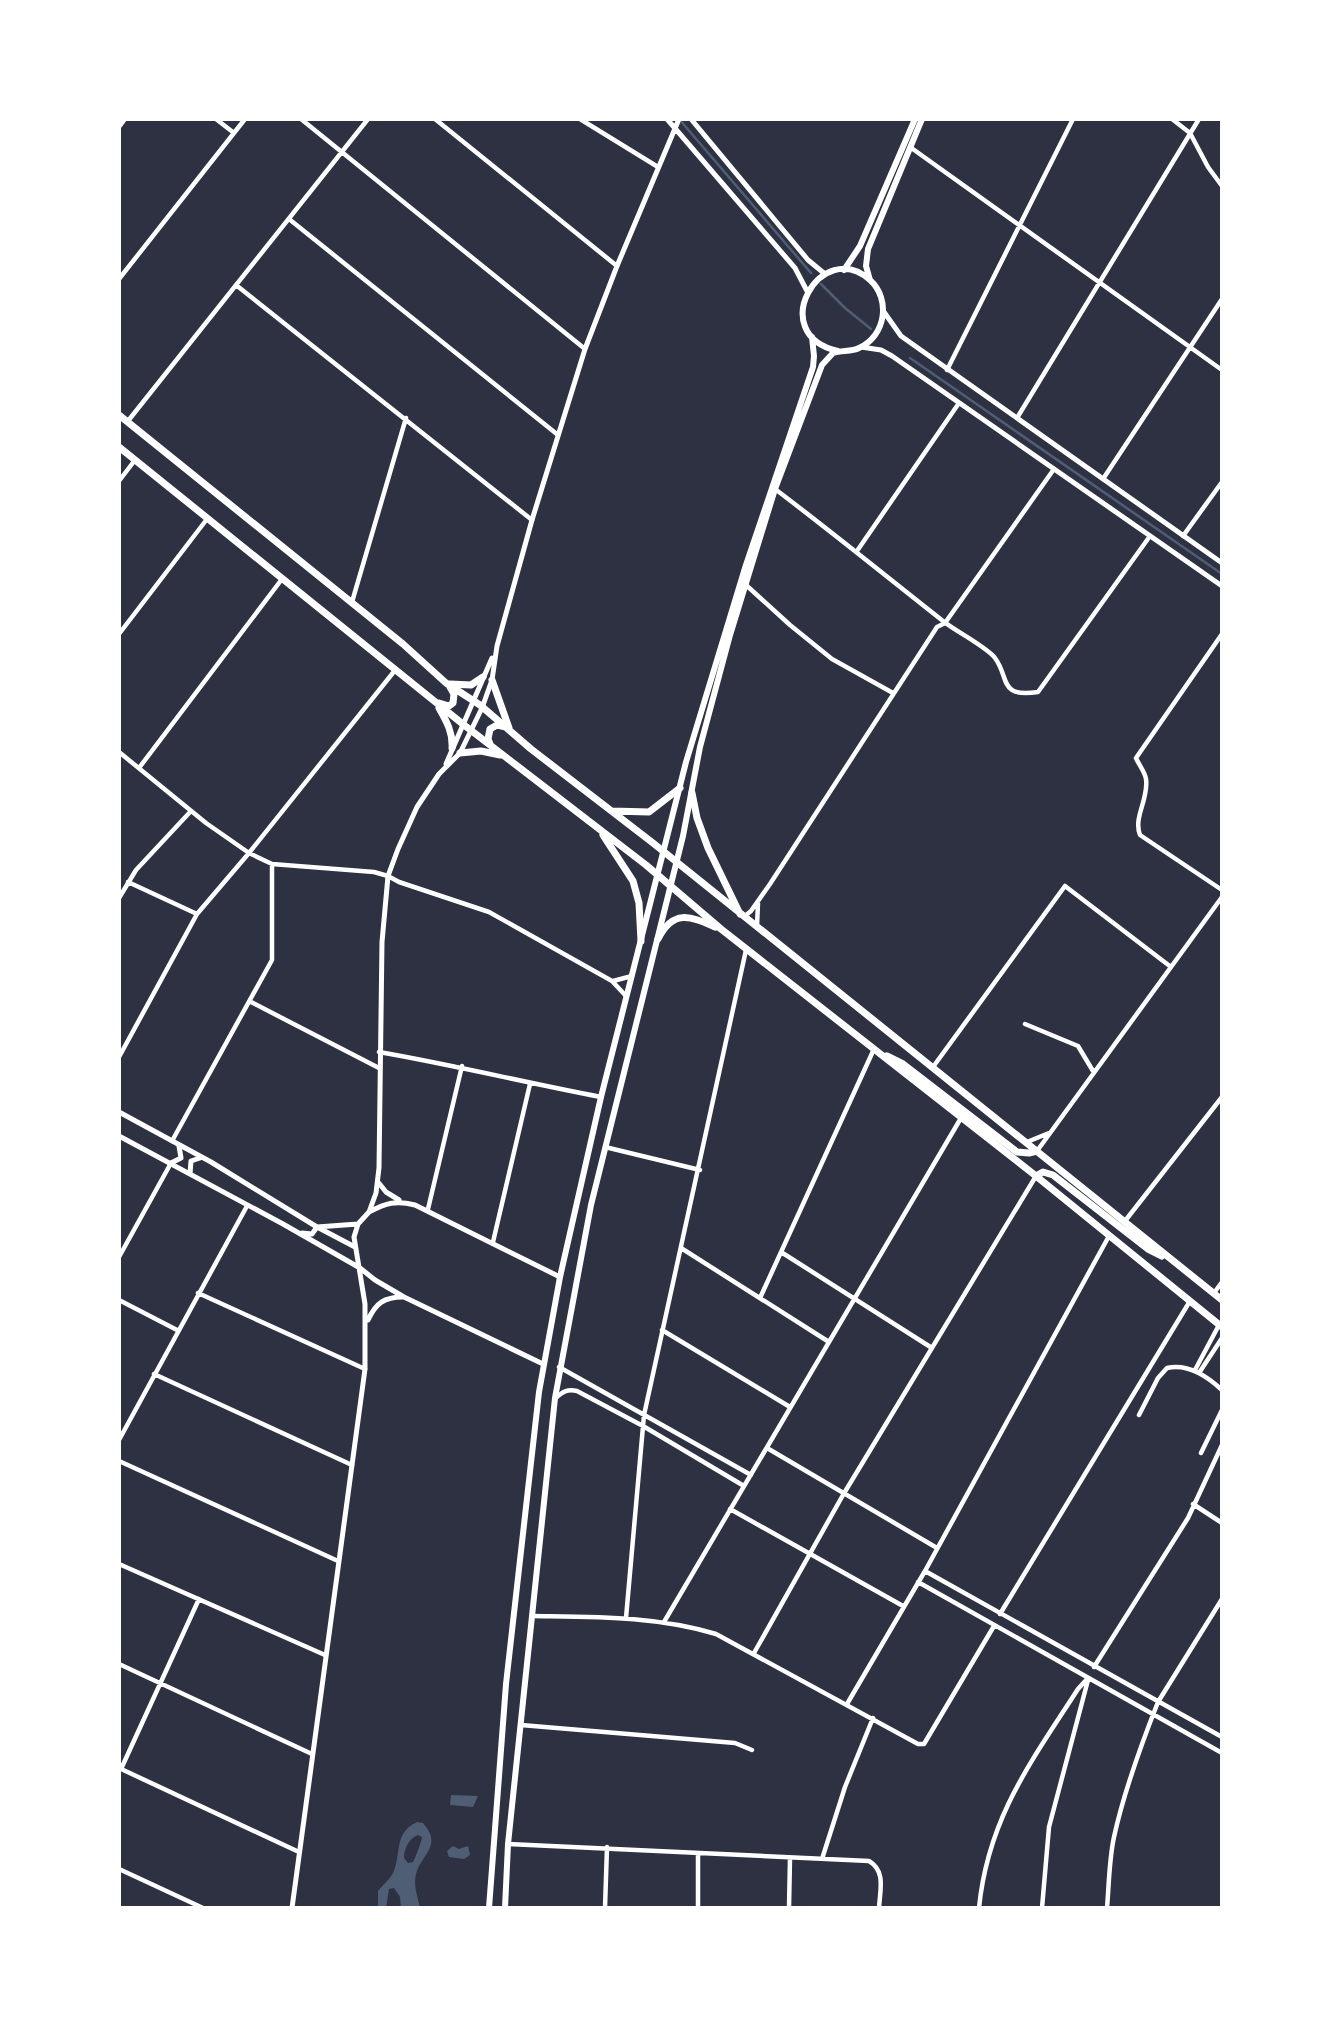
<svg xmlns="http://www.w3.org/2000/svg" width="1341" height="2027" font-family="Karla,sans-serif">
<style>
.water{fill:#4f5d75;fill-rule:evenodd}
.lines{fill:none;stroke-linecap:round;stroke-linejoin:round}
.stream{stroke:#4f5d75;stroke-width:2.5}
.minor{stroke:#fff;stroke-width:4.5}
.tertiary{stroke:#fff;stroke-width:5}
.secondary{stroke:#fff;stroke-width:6}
.primary{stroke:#fff;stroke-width:7}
</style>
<rect width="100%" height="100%" fill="#2d3142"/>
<path class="water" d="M 451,1795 L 478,1796 L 473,1807 L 450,1805 Z
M 417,1822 L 423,1823 C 443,1846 422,1853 416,1874 C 413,1886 418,1897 420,1908 L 401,1908 L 400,1897 L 394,1888 L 389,1889 L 386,1908 L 378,1908 L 378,1891 C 383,1885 390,1879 393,1873 C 402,1854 393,1833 417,1822 ZM 418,1835 L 422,1837 C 422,1840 415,1859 413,1862 L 408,1863 L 404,1858 C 404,1849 409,1838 418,1835 Z
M 453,1846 L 459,1849 L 468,1846 L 470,1855 L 464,1859 L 449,1857 L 447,1851 Z"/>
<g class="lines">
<path class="stream" d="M 679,119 L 811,273
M 821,284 L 845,308 L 871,329
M 910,358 L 1222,574"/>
<path class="minor" d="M 216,119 L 234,133
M 301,119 L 585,349
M 435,119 L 617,266
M 580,119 L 658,167
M 1172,119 L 1190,133 L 1208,167 L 1222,186
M 119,127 L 125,119
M 910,147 L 1222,370
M 289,219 L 558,435
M 119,279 L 245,119
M 236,285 L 532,520
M 947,370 L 1073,119
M 1017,418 L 1199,119
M 128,421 L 368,119
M 1103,479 L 1222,299
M 119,481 L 135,460
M 775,489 C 832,532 887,577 943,621 C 955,631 987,647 995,658 C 1010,678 998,698 1038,692 L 1150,536
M 1183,536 L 1222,482
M 857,551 L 959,403
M 746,585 L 790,625 L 832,659 L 893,693
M 352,602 L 406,418
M 119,634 L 207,519
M 1222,634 L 1136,758 C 1139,765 1145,772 1146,779 C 1149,799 1133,817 1140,835 L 1222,890
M 119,752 L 206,823 L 249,853 L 272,864 L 374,872 L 388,876 L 399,882 L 489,912 L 612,981 L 626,996
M 139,768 L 282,579
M 128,882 L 197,914
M 119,898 L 136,870 L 191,811
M 745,916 L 751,911 L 770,884 L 937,627 L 945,623 L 1054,469
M 757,926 L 758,903
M 613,981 L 632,976
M 251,1002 L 379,1068
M 1025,1024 L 1078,1046 L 1093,1071
M 379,1052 C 454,1065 527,1083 601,1097
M 119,1057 L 197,914 L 249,853 L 396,669
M 933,1067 L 1065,886 L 1171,967
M 172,1141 L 272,960 L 272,864
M 1027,1142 L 1049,1133
M 605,1147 L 700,1170
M 1037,1151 L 1222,897
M 428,1209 L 462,1066
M 1125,1221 L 1222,1097
M 493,1242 L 530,1084
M 681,1248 L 829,1342
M 781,1252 L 932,1348
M 119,1257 L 171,1163
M 198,1293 L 365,1369
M 1214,1293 L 1222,1282
M 760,1298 L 874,1049
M 119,1300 L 177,1330
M 662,1330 L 790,1407
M 559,1367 L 751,1475
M 1195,1370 L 1219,1325
M 1199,1373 L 1222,1338
M 154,1374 L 352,1465
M 556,1398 C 563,1391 568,1389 577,1391 L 643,1426 L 744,1486
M 1139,1415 L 1158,1378 L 1167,1368 C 1188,1363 1207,1376 1222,1390
M 119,1440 L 247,1206
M 767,1448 L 937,1548
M 1201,1453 L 1222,1410
M 119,1461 L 338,1561
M 1193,1504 L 1222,1523
M 730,1509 L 903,1606
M 119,1564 L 325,1655
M 925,1571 L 1222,1737
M 918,1582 L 1222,1753
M 1000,1614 L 1190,1301
M 532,1616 C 595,1617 656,1616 716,1634 L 918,1744 L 924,1744 L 994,1626
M 626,1618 L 644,1415 L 746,950
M 664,1622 L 961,1118
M 754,1653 L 843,1495 L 1036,1176
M 119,1664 L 312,1754
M 1094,1667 L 1188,1518 L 1222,1445
M 847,1704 L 925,1571 L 1109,1236
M 521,1725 L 735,1743 L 752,1750
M 119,1768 L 299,1852
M 121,1769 L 199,1599
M 508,1844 L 869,1861 C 886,1871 880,1890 879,1908
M 822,1859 L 845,1787 L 873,1718
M 119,1869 L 203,1908
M 605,1908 L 607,1847
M 698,1908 L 698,1855
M 789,1908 L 790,1858
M 979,1908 C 988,1818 1031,1762 1078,1689 L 1088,1678
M 1042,1908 L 1049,1827 L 1088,1680
M 1107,1908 C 1109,1885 1109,1860 1114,1837 C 1124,1791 1141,1745 1158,1702 L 1222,1599"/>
<path class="tertiary" d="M 667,119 L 795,268 L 807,291
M 691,119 L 808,260 L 825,274
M 884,312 L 901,336 L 1222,563
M 861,347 L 881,350 L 892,356 L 1222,586
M 446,764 L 492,658
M 119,1112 L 211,1162 L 317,1227 L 355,1247
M 119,1136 L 283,1224 L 360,1268 L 375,1280 L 404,1297 L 543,1364
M 171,1163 L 181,1158 L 179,1146
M 190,1174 L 191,1161 L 200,1158
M 378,1182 L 386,1192 L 399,1200
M 369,1212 C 386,1203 396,1200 415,1205 L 560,1277
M 302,1233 L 312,1234 L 317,1227 L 358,1224
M 368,1320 C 376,1303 384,1297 403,1297
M 292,1908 L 365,1369 L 365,1304 L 354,1237 L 358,1224 L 369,1212 L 376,1193 L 379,1168 L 382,942 L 388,876 L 398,849 L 417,807 L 439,774 L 460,753 L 482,708 L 492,680 L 497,646 L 532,520 L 585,349 L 617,266 L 679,119"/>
<path class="secondary" d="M 844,270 L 860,246 L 915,119
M 870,280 L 866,266 L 868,249 L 922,119
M 489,1908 L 506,1684 L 539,1392 L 560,1277 L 601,1097 L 686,762 L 745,568 L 813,367 L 814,356 L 812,337
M 505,1908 L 508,1844 L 555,1398 L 591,1205 L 683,836 L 700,747 L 730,635 L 775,489 L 822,365 L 833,353 C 842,350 851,352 859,348 C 886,336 891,299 870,280 C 822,236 764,334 838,351"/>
<path class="primary" d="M 119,415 L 403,644 L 446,683 L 480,705 L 531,749 L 653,843 L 1222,1300
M 119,447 L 464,725 L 646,865 L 721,929 L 1036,1176 L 1222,1327
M 492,680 L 509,728
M 450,684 L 471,685 L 483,677
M 439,703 L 449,706 L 453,703 L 454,694 L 450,687
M 439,708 C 447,722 453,733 452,748
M 490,744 L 488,739 L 490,729 L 497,725 L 506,727
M 460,753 L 481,751 L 500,755
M 692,793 L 697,818 L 708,848 L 740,914
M 612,811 L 649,812 L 680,788
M 603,835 L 633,881 L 639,903 L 641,941
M 658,939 C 673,909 690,916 715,927
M 887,1056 L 903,1064 L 1017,1152 L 1029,1153 L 1037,1151
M 1036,1176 L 1043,1172 L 1053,1175 L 1148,1249 L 1162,1256"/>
</g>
<rect width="1341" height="2027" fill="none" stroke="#ffffff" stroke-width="242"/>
</svg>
